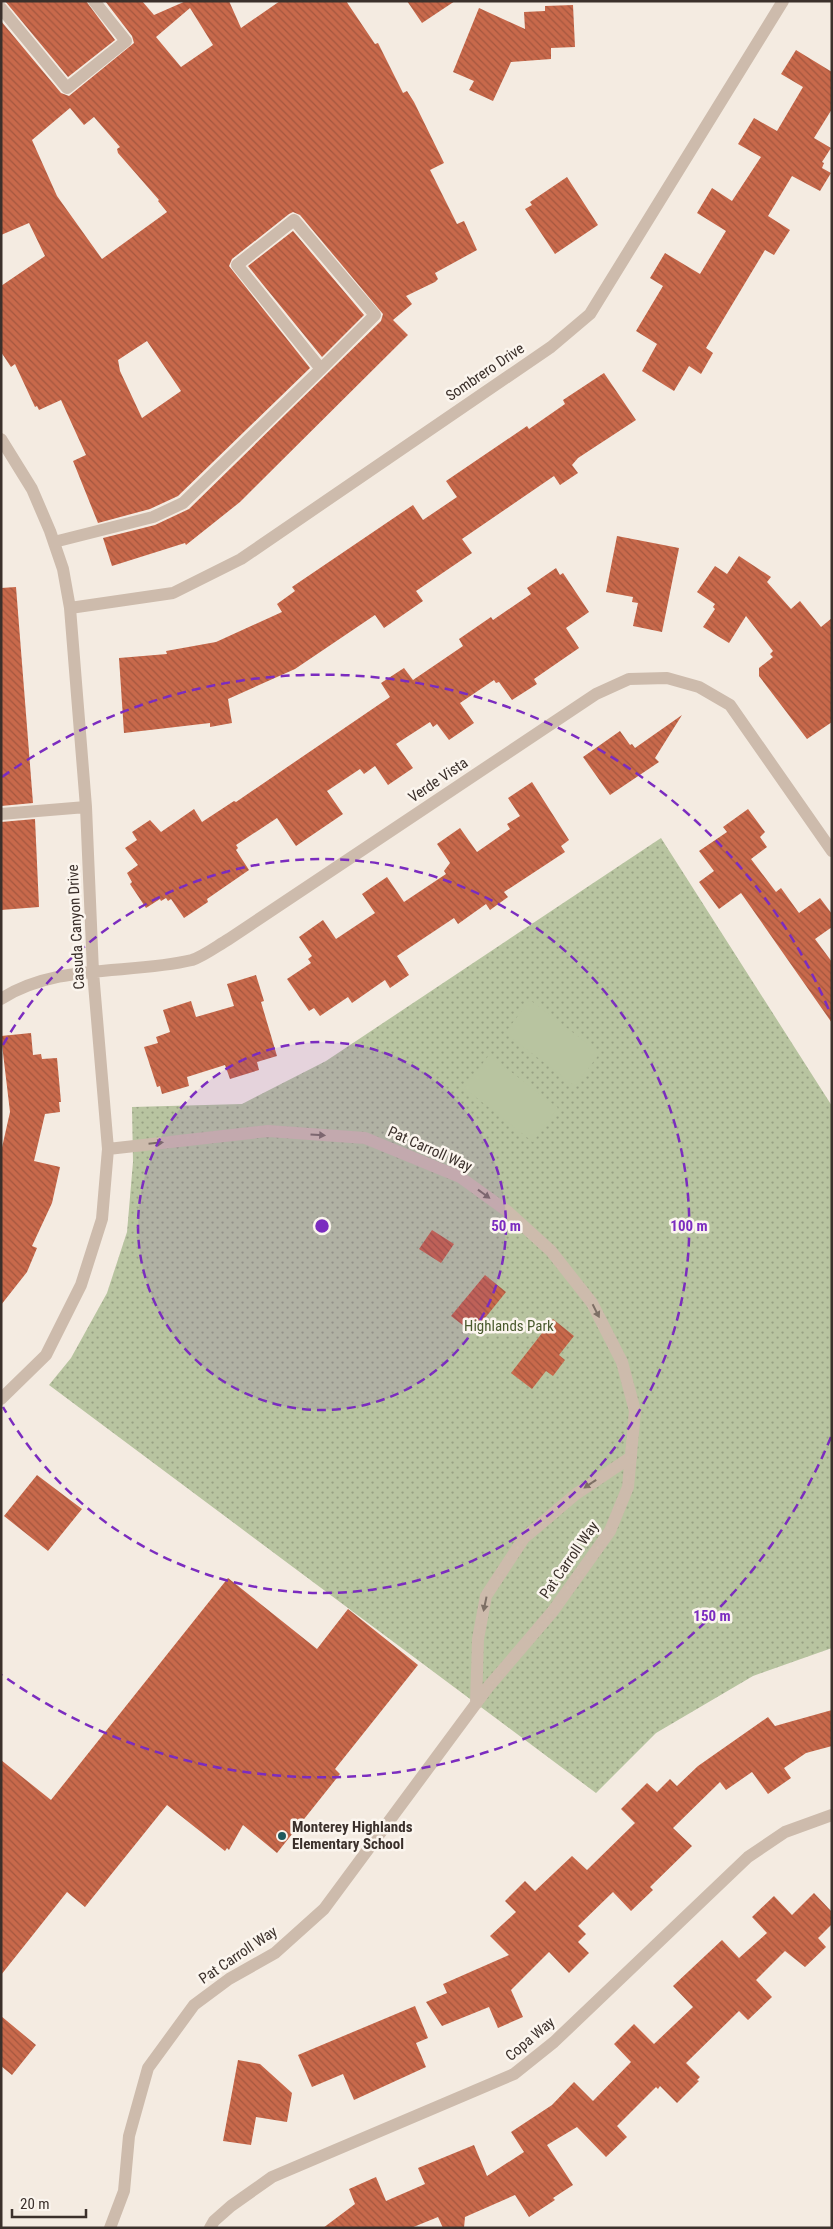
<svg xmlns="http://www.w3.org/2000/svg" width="833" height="2229" font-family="'Roboto Condensed',sans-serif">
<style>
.park{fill:url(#park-dots)}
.pitch{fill:#b8c4a0}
.building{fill:url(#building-back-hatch);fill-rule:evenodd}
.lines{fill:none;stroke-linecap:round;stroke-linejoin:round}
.minor{stroke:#cdbbac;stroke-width:12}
.oneway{fill:#7d6f65}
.ring{fill:none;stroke:#7b2cbf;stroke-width:2.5;stroke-dasharray:9 6}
.poi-dot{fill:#1f5a5e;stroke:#fbf5ee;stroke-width:2}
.labels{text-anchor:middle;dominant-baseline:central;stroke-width:5;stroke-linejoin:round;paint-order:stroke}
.street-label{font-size:15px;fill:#3b302b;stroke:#fbf5ee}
.park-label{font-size:15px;fill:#4a5a2e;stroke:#fbf5ee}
.poi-label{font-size:15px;font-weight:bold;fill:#3b302b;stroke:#fbf5ee;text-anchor:start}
.centre{fill:#7b2cbf;stroke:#fbf5ee;stroke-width:2.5}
.ring-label{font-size:15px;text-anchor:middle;font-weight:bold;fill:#7b2cbf;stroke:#fbf5ee;stroke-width:5;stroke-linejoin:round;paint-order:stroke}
</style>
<defs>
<pattern id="park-dots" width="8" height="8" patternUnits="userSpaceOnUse" patternTransform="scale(1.25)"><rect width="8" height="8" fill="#b8c4a0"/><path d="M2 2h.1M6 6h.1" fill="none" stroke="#97a083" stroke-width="1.8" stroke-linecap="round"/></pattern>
<pattern id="building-back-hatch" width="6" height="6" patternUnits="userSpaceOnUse" patternTransform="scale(1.25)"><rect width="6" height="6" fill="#c8694b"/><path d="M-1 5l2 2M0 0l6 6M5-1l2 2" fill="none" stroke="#a4573f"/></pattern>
</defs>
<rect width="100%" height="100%" fill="#f4ebe1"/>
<path class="park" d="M 661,838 L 832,1106 L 832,1648 L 753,1676 L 656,1733 L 596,1793 L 49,1385 L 71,1358 L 107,1293 L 127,1232 L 133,1162 L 132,1107 L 242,1104 L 326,1061 Z"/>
<path class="pitch" d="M 530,1000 L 600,1053 L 575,1086 L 505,1033 Z
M 489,1055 L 558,1108 L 533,1142 L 464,1088 Z"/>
<path class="building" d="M 5,1 L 86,1 L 115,40 L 68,77 Z
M 105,1 L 142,1 L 154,15 L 186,1 L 229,1 L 241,28 L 280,1 L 346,1 L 375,44 L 378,43 L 403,93 L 407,91 L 414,102 L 444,163 L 430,170 L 457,224 L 464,221 L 477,250 L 435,273 L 438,279 L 435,282 L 406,296 L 412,304 L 393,320 L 408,335 L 240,502 L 186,545 L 185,543 L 112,566 L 103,538 L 155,525 L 189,509 L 381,321 L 383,314 L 300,215 L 293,212 L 289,214 L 232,259 L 229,266 L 310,368 L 178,496 L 150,509 L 98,523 L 73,461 L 86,455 L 61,400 L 39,410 L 37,406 L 35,407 L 15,364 L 11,367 L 1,352 L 1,286 L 45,256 L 29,223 L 1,235 L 1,21 L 61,93 L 69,96 L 134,43 L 132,36 ZM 190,8 L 213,45 L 181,67 L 156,37 ZM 70,108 L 84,125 L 94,117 L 120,147 L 117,149 L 118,153 L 159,200 L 158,201 L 167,212 L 102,259 L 57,196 L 32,140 ZM 147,341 L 181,391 L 142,418 L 120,371 L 118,360 Z
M 407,1 L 455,1 L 422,23 Z
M 573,5 L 575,47 L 551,48 L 551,59 L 511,62 L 493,101 L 469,90 L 474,81 L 453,72 L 479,8 L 525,29 L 524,12 L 545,11 L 545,6 Z
M 796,50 L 832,72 L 832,109 L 814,138 L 831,148 L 822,162 L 824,163 L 822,168 L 831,173 L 820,191 L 792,176 L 768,216 L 790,230 L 774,255 L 765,250 L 706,348 L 713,353 L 701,374 L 689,366 L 674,391 L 642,371 L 657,344 L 636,331 L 663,286 L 650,278 L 665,253 L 700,274 L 726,231 L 697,213 L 712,188 L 732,201 L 761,157 L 738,144 L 754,118 L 777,131 L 803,87 L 781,74 Z
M 567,177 L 598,225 L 555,254 L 525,209 L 532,205 L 530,202 Z
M 293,231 L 364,315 L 322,357 L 248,266 Z
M 604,373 L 636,420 L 578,458 L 572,465 L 578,473 L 560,485 L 554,476 L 462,539 L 472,553 L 416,591 L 423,601 L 384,628 L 375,615 L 295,669 L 228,699 L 232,723 L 210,727 L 210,723 L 124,733 L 119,658 L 167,654 L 166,651 L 216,642 L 282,612 L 277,604 L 295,591 L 292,587 L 413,505 L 423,520 L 457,497 L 446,481 L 527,426 L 529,429 L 565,404 L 563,400 Z
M 617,536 L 679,548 L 662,632 L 633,626 L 638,603 L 632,602 L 633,597 L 606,592 Z
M 739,556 L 771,577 L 767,582 L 791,609 L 800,601 L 821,627 L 832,618 L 832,722 L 807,739 L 759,676 L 759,668 L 773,657 L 770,654 L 773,651 L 746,616 L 729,643 L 703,627 L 715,609 L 713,607 L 715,604 L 697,592 L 715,566 L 727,574 Z
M 556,568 L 560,575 L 563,573 L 589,612 L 566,628 L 579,648 L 534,679 L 537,684 L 512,700 L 499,682 L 496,683 L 494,680 L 460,703 L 474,723 L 449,740 L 437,724 L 433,727 L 430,722 L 396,744 L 413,768 L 388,785 L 375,766 L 364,774 L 360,769 L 327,791 L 343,814 L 296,846 L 277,818 L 236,845 L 238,848 L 236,850 L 249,870 L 207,899 L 208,902 L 184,918 L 171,899 L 168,901 L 166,898 L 161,901 L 160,899 L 146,908 L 130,884 L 132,882 L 127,873 L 138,865 L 125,848 L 137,840 L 132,832 L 150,820 L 161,832 L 194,809 L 202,822 L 234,801 L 236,802 L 390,697 L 381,683 L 404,668 L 413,680 L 463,646 L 459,639 L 491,617 L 493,620 L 531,594 L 527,588 Z
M 16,587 L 33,803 L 1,806 L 1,588 Z
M 682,715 L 655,758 L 659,762 L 610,795 L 583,757 L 620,731 L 630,745 L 632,744 L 635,748 Z
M 532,782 L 569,840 L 561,846 L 565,852 L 504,892 L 508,897 L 490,910 L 486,904 L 458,924 L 454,918 L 397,956 L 409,975 L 390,988 L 385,980 L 352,1003 L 348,997 L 320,1016 L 314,1008 L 309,1011 L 287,979 L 311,963 L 308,959 L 312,956 L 299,937 L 323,920 L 336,939 L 375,913 L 362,894 L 387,877 L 404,902 L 446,874 L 444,871 L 450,863 L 437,844 L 460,828 L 477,852 L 510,829 L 507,824 L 520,816 L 508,798 Z
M 748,809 L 765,832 L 760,837 L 767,847 L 751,859 L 776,892 L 781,888 L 799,913 L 820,898 L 832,914 L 832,927 L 815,939 L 832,962 L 832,1023 L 741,893 L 719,909 L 699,882 L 714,871 L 699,851 L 727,832 L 723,827 Z
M 35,819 L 39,907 L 1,910 L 1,822 Z
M 256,975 L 264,1001 L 261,1002 L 277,1056 L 257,1062 L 259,1070 L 230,1079 L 225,1065 L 187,1077 L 189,1086 L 162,1094 L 160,1086 L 157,1087 L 144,1047 L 158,1043 L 156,1037 L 170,1032 L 163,1010 L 191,1001 L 196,1017 L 234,1006 L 227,984 Z
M 31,1033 L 33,1055 L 41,1054 L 42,1059 L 57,1058 L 61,1102 L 59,1102 L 60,1112 L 45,1114 L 34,1161 L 60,1167 L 52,1203 L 32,1246 L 37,1248 L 27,1272 L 1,1305 L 1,1152 L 10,1112 L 1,1036 Z
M 432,1230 L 454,1244 L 441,1263 L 419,1249 Z
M 485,1275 L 506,1292 L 473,1333 L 451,1316 Z
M 553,1319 L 574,1336 L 559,1355 L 565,1360 L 553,1376 L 546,1371 L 532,1389 L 511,1373 Z
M 37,1475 L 82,1509 L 48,1551 L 4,1516 Z
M 228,1578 L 317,1649 L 348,1609 L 418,1665 L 335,1769 L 340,1774 L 277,1853 L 243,1825 L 229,1850 L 227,1848 L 225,1851 L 167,1805 L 85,1907 L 67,1892 L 1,1975 L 1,1760 L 51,1800 Z
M 832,1710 L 832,1746 L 806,1753 L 784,1768 L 791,1778 L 768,1794 L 752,1772 L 726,1790 L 720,1782 L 673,1828 L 692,1846 L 650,1887 L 653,1890 L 631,1911 L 613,1892 L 578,1926 L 586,1934 L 578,1942 L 589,1953 L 569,1973 L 549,1952 L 511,1990 L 523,2017 L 498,2028 L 489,2007 L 442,2026 L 426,2002 L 447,1993 L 443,1984 L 509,1955 L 490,1936 L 516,1912 L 505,1901 L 525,1881 L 535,1891 L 572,1856 L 587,1870 L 635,1823 L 621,1809 L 647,1783 L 657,1792 L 670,1779 L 677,1786 L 698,1766 L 768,1717 L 775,1726 Z
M 814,1893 L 832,1912 L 832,1924 L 818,1938 L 826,1947 L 805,1967 L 785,1951 L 756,1980 L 772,1997 L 748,2020 L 739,2011 L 686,2063 L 700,2077 L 697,2080 L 699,2081 L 677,2103 L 660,2086 L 658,2089 L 656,2087 L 617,2126 L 627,2137 L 606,2157 L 577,2127 L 547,2145 L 573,2185 L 553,2198 L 555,2200 L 529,2217 L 515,2195 L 465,2217 L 464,2228 L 443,2228 L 438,2217 L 411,2228 L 323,2228 L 355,2204 L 349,2189 L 376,2177 L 386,2201 L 425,2184 L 418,2168 L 474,2145 L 487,2176 L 524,2152 L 511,2132 L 552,2105 L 574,2082 L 593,2101 L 631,2062 L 614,2044 L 634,2024 L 654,2044 L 693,2007 L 673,1986 L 722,1940 L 739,1958 L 767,1933 L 752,1917 L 774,1896 L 792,1915 Z
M 415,2006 L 428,2038 L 416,2043 L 426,2067 L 354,2100 L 343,2074 L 312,2087 L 298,2055 Z
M 1,2016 L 36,2045 L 12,2075 L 1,2066 Z
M 238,2060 L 260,2064 L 292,2093 L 287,2122 L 256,2117 L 251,2145 L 223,2141 Z"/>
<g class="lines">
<path class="minor" d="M 1,8 L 67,88 L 126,41 L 94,1
M 1,439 L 32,489 L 50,531 L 63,569 L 70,608 L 86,807 L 93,972 L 108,1149 L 102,1219 L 81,1285 L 46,1355 L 1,1399
M 54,542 L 153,517 L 183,503 L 321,369 L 237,265 L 294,220 L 375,315 L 321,369
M 70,608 L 173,593 L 241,559 L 551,347 L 590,314 L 783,1
M 1,814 L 86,807
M 1,999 C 57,963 129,975 192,960 C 204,956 217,946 229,939 L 596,694 L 629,679 L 667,678 L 699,687 L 730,705 L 832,851
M 108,1149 L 268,1131 L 365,1138 L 460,1177 L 507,1211 L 551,1251 L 592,1303 L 622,1362 L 635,1411 L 628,1487 L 610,1531 L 553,1611 L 489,1686 L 324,1909 L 275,1953 L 229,1979 L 194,2005 L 148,2068 L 129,2136 L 124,2191 L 110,2228
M 476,1704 L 478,1639 L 486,1596 L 524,1538 L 576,1494 L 631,1457
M 210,2228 L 214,2221 L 231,2206 L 272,2177 L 514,2074 L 554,2042 L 748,1857 L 785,1832 L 832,1815"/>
</g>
<defs><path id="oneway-solid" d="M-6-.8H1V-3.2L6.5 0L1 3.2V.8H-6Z" transform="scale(1.25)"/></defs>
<g class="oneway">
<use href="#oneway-solid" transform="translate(318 1135) rotate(4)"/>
<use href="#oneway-solid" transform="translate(156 1143) rotate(-6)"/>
<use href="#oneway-solid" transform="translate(484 1194) rotate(36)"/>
<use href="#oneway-solid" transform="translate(596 1311) rotate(63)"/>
<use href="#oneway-solid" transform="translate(590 1484) rotate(146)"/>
<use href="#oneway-solid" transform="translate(485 1604) rotate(102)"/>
</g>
<circle cx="322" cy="1226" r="184" fill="#7b2cbf" fill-opacity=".12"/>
<g class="ring">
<circle cx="322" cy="1226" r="184"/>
<path d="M3 1045A367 367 0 1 1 3 1407"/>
<path d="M831 1437A551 551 0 0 1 2 1675M2 777A551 551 0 0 1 831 1015"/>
</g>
<circle class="poi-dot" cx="282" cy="1836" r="5"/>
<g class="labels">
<g class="street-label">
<text transform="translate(485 372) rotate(-34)">Sombrero Drive</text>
<text transform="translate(438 780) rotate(-34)">Verde Vista</text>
<text transform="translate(76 927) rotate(-93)">Casuda Canyon Drive</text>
<text transform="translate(430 1149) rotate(24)">Pat Carroll Way</text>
<text transform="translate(569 1560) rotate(-55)">Pat Carroll Way</text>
<text transform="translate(238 1955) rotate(-34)">Pat Carroll Way</text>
<text transform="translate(530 2039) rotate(-40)">Copa Way</text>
</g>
<g class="park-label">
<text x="509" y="1326">Highlands Park</text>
</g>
<g class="poi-label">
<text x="292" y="1827">Monterey Highlands<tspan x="292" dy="17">Elementary School</tspan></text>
</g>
</g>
<circle cx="322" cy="1226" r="8" class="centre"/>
<g class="ring-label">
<text x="506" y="1231">50 m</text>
<text x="689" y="1231">100 m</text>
<text x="712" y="1621">150 m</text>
</g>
<rect width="833" height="2229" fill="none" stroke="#3b302b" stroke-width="5"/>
<path d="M12 2209v8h74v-8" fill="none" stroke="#3b302b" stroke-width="2.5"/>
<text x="20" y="2209" font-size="15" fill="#3b302b" stroke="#fbf5ee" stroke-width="4" paint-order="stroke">20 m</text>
</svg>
